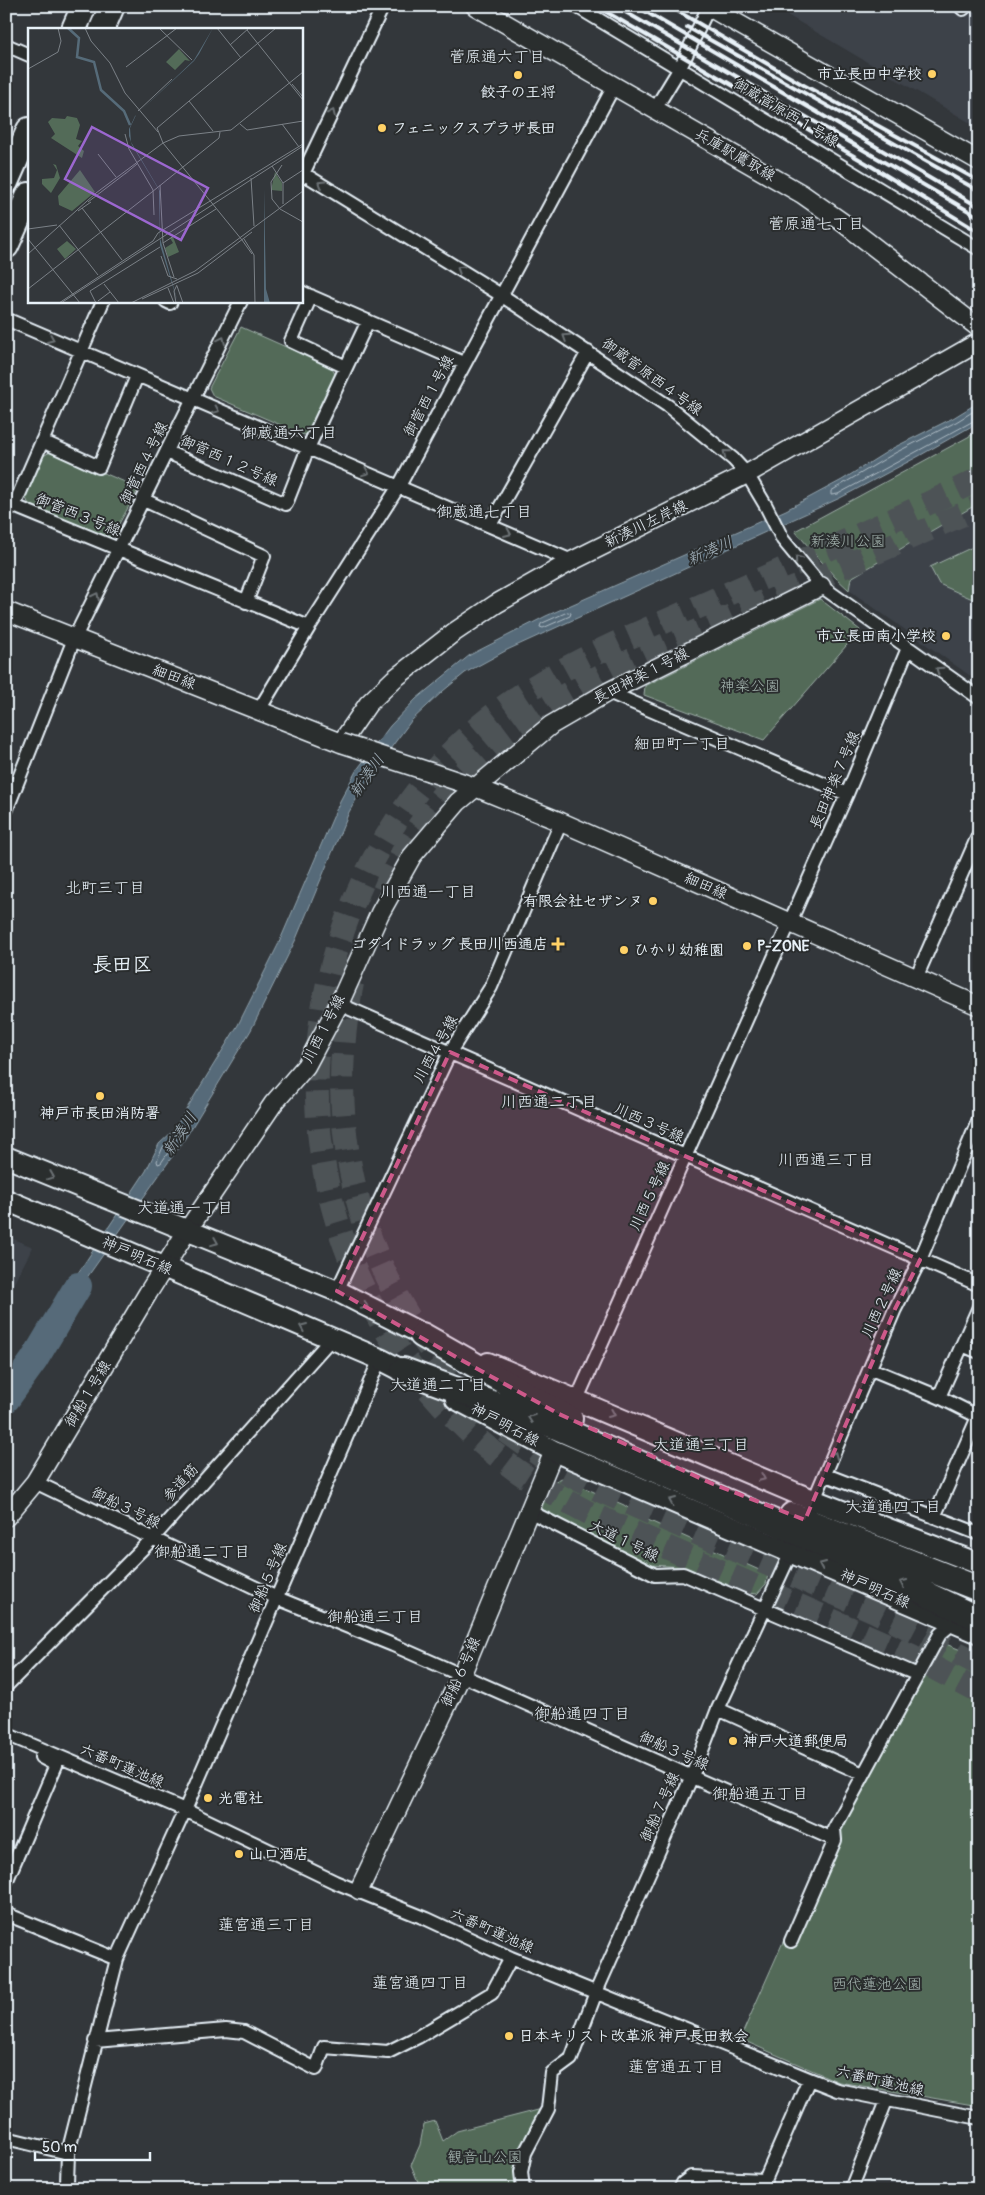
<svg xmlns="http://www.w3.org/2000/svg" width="985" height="2195" font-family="Pangolin,'Klee One',sans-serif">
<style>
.built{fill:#3d424a}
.green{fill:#536b58;stroke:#9eaea8}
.water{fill:#566b79;stroke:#90a1ac}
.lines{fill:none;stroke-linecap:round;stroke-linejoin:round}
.shore{stroke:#aebbc5;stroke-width:1}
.river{stroke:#566b79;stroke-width:28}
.highway-tunnel{stroke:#4e5357;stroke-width:24;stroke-dasharray:24 12;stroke-linecap:butt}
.street-casing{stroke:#e8f1f8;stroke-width:16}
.secondary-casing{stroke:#e8f1f8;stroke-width:21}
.primary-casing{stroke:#e8f1f8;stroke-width:24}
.highway-casing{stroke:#e8f1f8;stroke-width:28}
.street{stroke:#2a2d2e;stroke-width:12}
.secondary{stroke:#2a2d2e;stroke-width:18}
.primary{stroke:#2a2d2e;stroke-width:20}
.highway{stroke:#2a2d2e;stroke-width:24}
.rail{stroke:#e8f1f8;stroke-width:4}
.secondary-bridge-casing{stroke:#e8f1f8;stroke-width:21;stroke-linecap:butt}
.secondary-bridge{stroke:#2a2d2e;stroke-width:18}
.oneway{stroke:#6c7275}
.marked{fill:#cd598a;fill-opacity:0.2;stroke:#cd598a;stroke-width:4;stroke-dasharray:10 6;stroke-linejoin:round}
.poi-dot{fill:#ffd166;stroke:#2a2d2e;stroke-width:2}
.labels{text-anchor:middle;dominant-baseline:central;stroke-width:4;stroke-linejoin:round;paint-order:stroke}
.poi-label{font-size:15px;font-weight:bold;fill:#e8f1f8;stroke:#2a2d2e;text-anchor:start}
.street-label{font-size:15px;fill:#e8f1f8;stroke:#2a2d2e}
.park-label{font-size:15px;fill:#a5b5b0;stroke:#2a2d2e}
.neighbourhood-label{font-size:16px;fill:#e8f1f8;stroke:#2a2d2e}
.water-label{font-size:16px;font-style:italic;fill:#a6b5bf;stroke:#2a2d2e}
.district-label{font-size:20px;font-weight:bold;fill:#e8f1f8;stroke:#2a2d2e}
.inset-river{fill:none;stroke:#566b79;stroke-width:2.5}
.inset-road{fill:none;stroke:#7b8187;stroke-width:1}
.view{fill:#9c67d0;fill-opacity:0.15;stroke:#9c67d0;stroke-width:2.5}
.inset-edge{fill:none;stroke:#e8f1f8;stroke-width:2.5}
</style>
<rect width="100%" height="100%" fill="#33373b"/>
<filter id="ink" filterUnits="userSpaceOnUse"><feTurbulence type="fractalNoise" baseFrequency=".02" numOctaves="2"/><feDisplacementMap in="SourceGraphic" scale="10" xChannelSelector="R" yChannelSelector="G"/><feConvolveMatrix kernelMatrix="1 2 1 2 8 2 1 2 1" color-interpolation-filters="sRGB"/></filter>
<g filter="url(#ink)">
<path class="built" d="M 772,6 L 950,6 L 965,19 L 976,6 L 979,6 L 979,128 Z
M 979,503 L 979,682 L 849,590 L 851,578 Z
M 6,1236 L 33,1247 L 6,1298 Z"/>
<path class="green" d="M 241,327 L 331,367 L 335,374 L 309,433 L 304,435 L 213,396 L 209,388 Z
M 979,431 L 979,503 L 851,578 L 849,590 L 835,577 L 795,531 Z
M 52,451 L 139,488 L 110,540 L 30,507 L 25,496 L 43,456 Z
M 979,544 L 979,602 L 939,584 L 930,567 Z
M 820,599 L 860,630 L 764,740 L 644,695 L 645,686 Z
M 562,1478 L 624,1505 L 639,1516 L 768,1574 L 766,1584 L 757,1594 L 748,1593 L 686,1567 L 650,1565 L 544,1514 L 541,1504 L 549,1484 Z
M 943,1643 L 979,1657 L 979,2106 L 839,2082 L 740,2039 L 826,1845 L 828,1826 L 910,1680 L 920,1684 Z
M 542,2109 L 521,2150 L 514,2169 L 517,2189 L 421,2189 L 411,2165 L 420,2145 L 424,2124 L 435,2121 L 443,2141 L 457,2131 Z"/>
<path class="water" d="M 979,402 L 979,422 L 919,456 L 840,498 L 507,650 L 465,673 L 443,691 L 411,721 L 369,777 L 349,812 L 296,939 L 251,1030 L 186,1137 L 31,1357 L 6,1399 L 6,1381 L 146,1171 L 159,1144 L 173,1131 L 238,1025 L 278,945 L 340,801 L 356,771 L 390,726 L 416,699 L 470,655 L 546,616 L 786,510 L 842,480 L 893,448 L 953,418 Z"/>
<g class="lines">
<path class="shore" d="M 979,408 L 956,422 L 895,453 L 831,491 L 831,495 L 838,494 L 979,418
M 568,612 L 571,613 L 570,616 L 543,628 L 540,627 L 541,624 Z
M 173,1138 L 176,1138 L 176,1141 L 161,1163 L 158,1164 L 157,1161 L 163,1147 Z"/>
<path class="river" d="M 6,1399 L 34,1360 L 78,1286"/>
<path class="highway-tunnel" d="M 979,479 C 891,522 801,561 712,601 C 637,634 557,665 492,716 C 425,768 375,842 346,922 C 272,1123 342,1345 516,1470 C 539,1486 563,1499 587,1512 L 912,1656 L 979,1692
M 384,891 C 435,770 532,707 645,654 L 979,507
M 352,983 C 321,1138 363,1282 470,1398
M 506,1431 L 561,1470 L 599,1490 L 875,1611 L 979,1664"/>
<defs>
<path id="street" d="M 576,6 L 979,249
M 960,6 L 963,9 L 966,6
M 6,45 L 29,55
M 655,109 L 680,68 L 709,6
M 301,172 L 501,295 L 668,406 L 733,459 L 747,474 L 766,506 L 783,540 L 821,586 L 979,698
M 301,178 L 383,6
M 301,292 L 464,363
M 311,296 L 291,341 L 346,367
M 103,301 L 14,506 L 309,627
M 166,301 L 170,303 L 171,301
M 6,319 C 194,401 384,479 572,561
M 42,441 L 99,467 L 137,376
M 167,452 L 286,504 L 308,448 L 368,321
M 144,500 L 264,556 L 246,602
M 490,525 L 588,352
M 608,692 L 847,794
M 259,710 L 309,627 L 399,486 L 614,86
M 6,811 L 74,639 L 241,301
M 916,978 L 979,834
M 339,1004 L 979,1285
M 337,1291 L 450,1052 L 491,987 L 561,822
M 962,1345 L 979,1352
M 871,1369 L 939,1397 L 979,1417
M 939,1397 L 979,1307
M 577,1399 L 847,794 L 908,648
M 826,1475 L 979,1534
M 35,1482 L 277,1598 L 393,1645 L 835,1840
M 811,1507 L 895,1309 L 920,1260 L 979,1119
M 529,1511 L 655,1575 L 683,1574 L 918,1675
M 934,1517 L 978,1417
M 6,1686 L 152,1539 L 331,1339
M 718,1709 L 863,1774
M 6,1734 L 185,1810 L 335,1882 L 427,1919 L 511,1958 L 809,2079 L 837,2090 L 979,2118
M 6,1882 L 56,1765 L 41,1757
M 6,1914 L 117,1959
M 791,1941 L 835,1840 L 834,1829 L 940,1634 L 953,1623
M 95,2041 L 226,2030 L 244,2032 L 316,2069 L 324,2047 L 388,2052 L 418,2037 L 492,1993 L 511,1958
M 6,2138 L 68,2153
M 67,2183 L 68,2153 L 117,1959 L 185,1810 L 380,1359
M 523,2189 L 521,2172 L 525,2153 L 548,2109 L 552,2073 L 571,2059 L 596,1992 L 692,1776 L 718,1709 L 794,1546
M 680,2189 L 683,2183 L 691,2177 L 765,2180 L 809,2079
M 851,2189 L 886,2101"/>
<path id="secondary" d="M 475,6 L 802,194 L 842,222 L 979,328
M 707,6 L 979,161
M 6,611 L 341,743 L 368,704 L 394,679 L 453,633 L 496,604 L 572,561 L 747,474 L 979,342
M 430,772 L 475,787 L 561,822 L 979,1006
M 6,1517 L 35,1482 L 148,1293 L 187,1231 L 273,1104 L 306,1066 L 339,1004 L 380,913 L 412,856 L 458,802 L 551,725 L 608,692 L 821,586
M 359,1890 L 461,1676 L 554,1451"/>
<path id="primary" d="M 6,1157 L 337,1291 L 436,1341
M 6,1200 L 380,1359 L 415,1377
M 488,1363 L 798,1494 L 979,1564
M 456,1399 L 554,1451 L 979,1633"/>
<path id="highway" d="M 74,29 L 84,6
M 102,29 L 112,6
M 6,182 L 29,130
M 6,246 L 29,195
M 422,1335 L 570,1419
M 403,1370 L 554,1426 L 772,1521 L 979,1619
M 792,1515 L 979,1589"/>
</defs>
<use href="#street" class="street-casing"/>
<use href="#secondary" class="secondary-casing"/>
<use href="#primary" class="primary-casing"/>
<use href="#highway" class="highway-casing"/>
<use href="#street" class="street"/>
<use href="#secondary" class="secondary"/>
<use href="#primary" class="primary"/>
<use href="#highway" class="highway"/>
<path class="rail" d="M 596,6 L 866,163 L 979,232
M 615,6 L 979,217
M 636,6 L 979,207
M 669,6 L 800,83 L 979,181
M 687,27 L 979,191"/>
<defs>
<path id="secondary-bridge" d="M 341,743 L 430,772"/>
</defs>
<use href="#secondary-bridge" class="secondary-bridge-casing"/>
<use href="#secondary-bridge" class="secondary-bridge"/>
</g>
<defs><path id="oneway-chevron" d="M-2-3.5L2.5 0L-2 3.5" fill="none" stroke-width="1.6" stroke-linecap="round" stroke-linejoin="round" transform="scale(1.25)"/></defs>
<g class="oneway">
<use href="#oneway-chevron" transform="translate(332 113) rotate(-65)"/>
<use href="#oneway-chevron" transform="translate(321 184) rotate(-148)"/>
<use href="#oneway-chevron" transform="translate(460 269) rotate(-148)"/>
<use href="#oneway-chevron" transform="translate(566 337) rotate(-147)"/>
<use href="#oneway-chevron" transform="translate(51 339) rotate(24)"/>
<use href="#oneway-chevron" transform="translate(222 340) rotate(-64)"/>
<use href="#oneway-chevron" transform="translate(216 410) rotate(23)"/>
<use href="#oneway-chevron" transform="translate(726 453) rotate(-141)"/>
<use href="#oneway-chevron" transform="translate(366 472) rotate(22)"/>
<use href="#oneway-chevron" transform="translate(508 533) rotate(24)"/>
<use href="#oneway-chevron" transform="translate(798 559) rotate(-129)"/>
<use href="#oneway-chevron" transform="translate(96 596) rotate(-63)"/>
<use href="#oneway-chevron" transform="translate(939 670) rotate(-145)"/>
<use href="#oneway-chevron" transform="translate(51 1176) rotate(22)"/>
<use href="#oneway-chevron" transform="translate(215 1242) rotate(22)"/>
<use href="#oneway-chevron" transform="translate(905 1290) rotate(-62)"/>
<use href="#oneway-chevron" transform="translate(365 1306) rotate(27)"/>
<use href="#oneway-chevron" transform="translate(303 1327) rotate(-157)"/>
<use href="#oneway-chevron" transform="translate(612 1414) rotate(23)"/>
<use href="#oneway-chevron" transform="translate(531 1418) rotate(-160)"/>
<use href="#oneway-chevron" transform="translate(834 1455) rotate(-67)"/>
<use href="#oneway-chevron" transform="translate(762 1478) rotate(23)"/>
<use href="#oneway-chevron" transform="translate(672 1501) rotate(-157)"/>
<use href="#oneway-chevron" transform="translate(822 1565) rotate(-156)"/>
<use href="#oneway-chevron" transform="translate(903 1583) rotate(-155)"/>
</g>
</g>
<path class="marked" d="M 450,1052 L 920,1260 L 895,1309 L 805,1520 L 713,1484 L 559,1414 L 337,1291 Z"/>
<g class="poi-dot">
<circle cx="932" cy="74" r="5"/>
<circle cx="518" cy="75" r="5"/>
<circle cx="382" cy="128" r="5"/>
<circle cx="946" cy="636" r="5"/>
<circle cx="653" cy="901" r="5"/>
<path d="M555.5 936.5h5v5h5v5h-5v5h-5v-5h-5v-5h5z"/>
<circle cx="747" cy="946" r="5"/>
<circle cx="624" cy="950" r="5"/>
<circle cx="100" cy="1096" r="5"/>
<circle cx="733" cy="1741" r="5"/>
<circle cx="208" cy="1798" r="5"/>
<circle cx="239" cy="1854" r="5"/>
<circle cx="509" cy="2036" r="5"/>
</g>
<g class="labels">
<g class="poi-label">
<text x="922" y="74" text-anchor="end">市立長田中学校</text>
<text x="518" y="92" text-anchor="middle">餃子の王将</text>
<text x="392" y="128">フェニックスプラザ長田</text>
<text x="936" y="636" text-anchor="end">市立長田南小学校</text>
<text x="643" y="901" text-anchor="end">有限会社セザンヌ</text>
<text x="548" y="944" text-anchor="end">ゴダイドラッグ 長田川西通店</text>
<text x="757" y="946">P-ZONE</text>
<text x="634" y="950">ひかり幼稚園</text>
<text x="100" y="1113" text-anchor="middle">神戸市長田消防署</text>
<text x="743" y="1741">神戸大道郵便局</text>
<text x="218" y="1798">光電社</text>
<text x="249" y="1854">山口酒店</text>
<text x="519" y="2036">日本キリスト改革派 神戸長田教会</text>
</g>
<g class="street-label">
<text transform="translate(786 113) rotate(31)">御蔵菅原西１号線</text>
<text transform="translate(735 155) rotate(30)">兵庫駅鷹取線</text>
<text transform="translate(652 377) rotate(36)">御蔵菅原西４号線</text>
<text transform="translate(429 396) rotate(-62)">御菅西１号線</text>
<text transform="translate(229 461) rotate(24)">御菅西１２号線</text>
<text transform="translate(144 463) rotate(-64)">御菅西４号線</text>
<text transform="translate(78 515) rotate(22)">御菅西３号線</text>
<text transform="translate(646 524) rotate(-26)">新湊川左岸線</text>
<text transform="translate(641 676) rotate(-27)">長田神楽１号線</text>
<text transform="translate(174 677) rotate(21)">細田線</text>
<text transform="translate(835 780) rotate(-67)">長田神楽７号線</text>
<text transform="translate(706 886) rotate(24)">細田線</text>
<text transform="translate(324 1029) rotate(-63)">川西１号線</text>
<text transform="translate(436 1049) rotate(-61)">川西４号線</text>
<text transform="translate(649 1123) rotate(24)">川西３号線</text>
<text transform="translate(650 1196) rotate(-65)">川西５号線</text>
<text transform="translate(137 1256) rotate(23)">神戸明石線</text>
<text transform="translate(882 1303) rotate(-65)">川西２号線</text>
<text transform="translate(88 1394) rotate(-59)">御船１号線</text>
<text transform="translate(505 1425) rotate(28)">神戸明石線</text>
<text transform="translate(181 1483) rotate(-48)">参道筋</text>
<text transform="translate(126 1508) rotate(26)">御船３号線</text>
<text transform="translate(624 1541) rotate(26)">大道１号線</text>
<text transform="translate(268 1578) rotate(-67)">御船５号線</text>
<text transform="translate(875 1589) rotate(24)">神戸明石線</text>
<text transform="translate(461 1672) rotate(-66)">御船６号線</text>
<text transform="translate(674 1751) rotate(24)">御船３号線</text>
<text transform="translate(122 1766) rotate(23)">六番町蓮池線</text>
<text transform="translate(660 1807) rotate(-66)">御船７号線</text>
<text transform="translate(492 1931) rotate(24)">六番町蓮池線</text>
<text transform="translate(880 2081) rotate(13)">六番町蓮池線</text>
</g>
<g class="park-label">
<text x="848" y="541">新湊川公園</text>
<text x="750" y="686">神楽公園</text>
<text x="877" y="1984">西代蓮池公園</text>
<text x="485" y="2157">観音山公園</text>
</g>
<g class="neighbourhood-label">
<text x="497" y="57">菅原通六丁目</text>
<text x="816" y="224">菅原通七丁目</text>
<text x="289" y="433">御蔵通六丁目</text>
<text x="484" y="512">御蔵通七丁目</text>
<text x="682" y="744">細田町一丁目</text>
<text x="105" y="888">北町三丁目</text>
<text x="428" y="892">川西通一丁目</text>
<text x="549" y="1102">川西通二丁目</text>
<text x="826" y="1160">川西通三丁目</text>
<text x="185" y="1208">大道通一丁目</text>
<text x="438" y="1385">大道通二丁目</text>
<text x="701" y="1445">大道通三丁目</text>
<text x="893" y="1507">大道通四丁目</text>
<text x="202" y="1552">御船通二丁目</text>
<text x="375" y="1617">御船通三丁目</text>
<text x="582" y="1714">御船通四丁目</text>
<text x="760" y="1794">御船通五丁目</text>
<text x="266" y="1925">蓮宮通三丁目</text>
<text x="420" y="1983">蓮宮通四丁目</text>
<text x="676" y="2067">蓮宮通五丁目</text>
</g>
<g class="water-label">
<text transform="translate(710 551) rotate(-24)">新湊川</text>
<text transform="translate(367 776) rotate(-55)">新湊川</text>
<text transform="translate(180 1134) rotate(-57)">新湊川</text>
</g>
<g class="district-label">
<text x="122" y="964">長田区</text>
</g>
</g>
<g transform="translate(28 28)">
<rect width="275" height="275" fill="#33373b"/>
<path d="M 151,21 L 162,33 L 157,32 L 147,42 L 138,34 ZM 39,88 L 49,90 L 52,97 L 48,111 L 54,113 L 50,118 L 56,123 L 54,130 L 23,110 L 27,106 L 20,94 L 24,90 L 37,91 ZM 25,136 L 28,137 L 32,150 L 23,165 L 14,156 L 14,151 L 26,150 L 29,142 ZM 52,142 L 67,164 L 44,183 L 31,177 L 30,168 ZM 247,144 L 254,155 L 254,163 L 243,162 ZM 145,209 L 151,224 L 140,229 L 137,220 L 145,215 L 142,210 ZM 39,213 L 48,221 L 37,231 L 29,221 Z" fill="#536b58"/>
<path d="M 185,0 L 171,26 L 166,33 L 108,87 L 102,100 L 103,114 L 132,163 L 132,210 L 150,275 L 132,217 L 131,162 L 104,117 L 101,108 L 101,101 L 107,88 L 166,32 ZM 236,161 L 238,261 L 242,275 L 236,275 Z" fill="#566b79"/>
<path class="inset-river" d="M 40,0 L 51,10 L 49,29 L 66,34 L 73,62 L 96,83 L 102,97"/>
<path class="inset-road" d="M 57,0 L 63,13 L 82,35 L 97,65 L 130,104M 131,0 L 164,32M 189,0 L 213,30M 219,2 L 275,72M 202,17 L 221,0M 98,39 L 149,0M 0,41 L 30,24 L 33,13 L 30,0M 264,56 L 275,69M 161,73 L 185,103M 110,83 L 144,51M 212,96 L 219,102 L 275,93M 254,96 L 271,119M 97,106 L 101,121 L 125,162 L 126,187M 70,126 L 88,149M 254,137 L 243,154 L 244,171 L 252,181 L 275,194M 244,138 L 255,155M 97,146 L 109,136M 223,150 L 226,198M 132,157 L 135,215 L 146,249M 60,174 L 98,145M 255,176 L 255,155 L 275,142M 54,180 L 94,232M 50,183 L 63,174M 31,197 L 70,247M 0,201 L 29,197M 0,211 L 52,275M 216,211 L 226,227 L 227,275M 214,212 L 224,226M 214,212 L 135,115 L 151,108 L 203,102 L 275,44M 135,215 L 188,181M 0,226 L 68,165 L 135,115 L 129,100 L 248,0M 133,228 L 140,248 L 149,251M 76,256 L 91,275M 149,258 L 155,275M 140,260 L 146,275M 0,261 L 124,164 L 191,110 L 192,104M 114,271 L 170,245 L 224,204M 70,273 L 82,264M 31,275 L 125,213 L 130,205 L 275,116M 33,275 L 275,118M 68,275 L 62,263 L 132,219M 103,275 L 167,243 L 275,163M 148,275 L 146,263 L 149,257"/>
<path class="view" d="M 64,99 L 180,160 L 153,212 L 37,151 Z"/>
<rect width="275" height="275" class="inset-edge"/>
</g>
<rect width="985" height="2195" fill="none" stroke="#2a2d2e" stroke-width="25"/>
<rect x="12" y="12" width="960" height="2170" fill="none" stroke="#e8f1f8" stroke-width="2" filter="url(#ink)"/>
<path d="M35 2152v8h115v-8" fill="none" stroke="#e8f1f8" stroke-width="2.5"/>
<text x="42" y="2152" font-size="15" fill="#e8f1f8" stroke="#2a2d2e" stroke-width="4" paint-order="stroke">50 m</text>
</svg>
